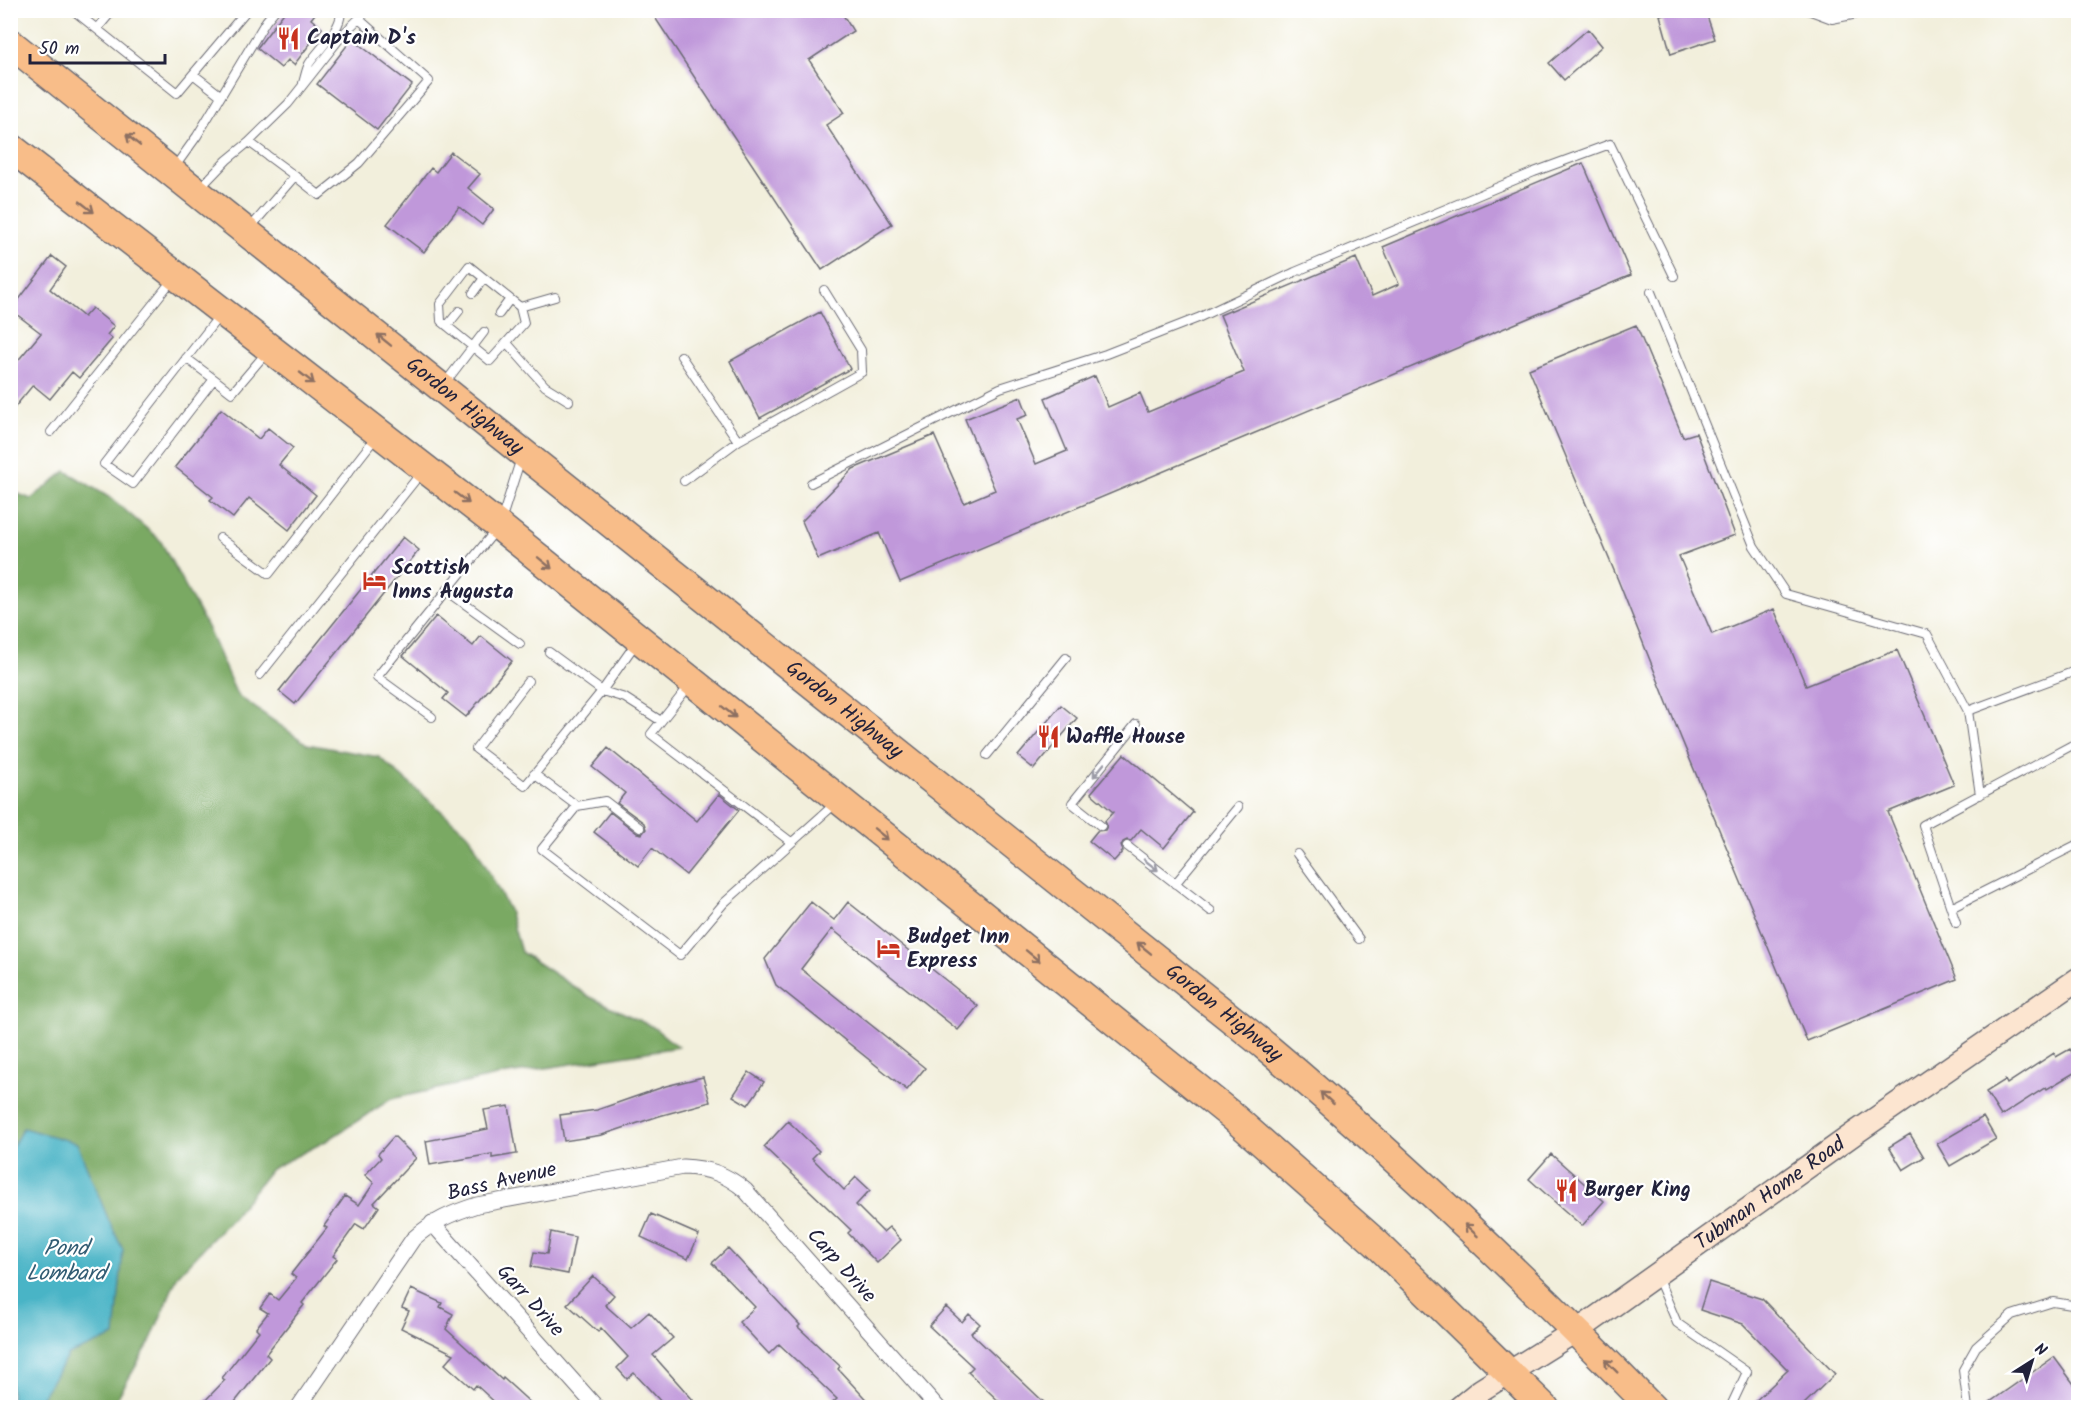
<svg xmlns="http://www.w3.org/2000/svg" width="2089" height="1418" font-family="Kalam,sans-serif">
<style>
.forest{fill:#7aa963;stroke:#4e664f;stroke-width:1.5}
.water{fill:#49b4c6;stroke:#366b80;stroke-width:1.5}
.building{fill:#c098da}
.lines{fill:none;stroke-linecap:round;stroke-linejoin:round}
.lane-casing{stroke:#6b6a73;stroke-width:10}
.street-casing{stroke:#6b6a73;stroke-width:17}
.secondary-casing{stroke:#6b6a73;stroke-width:25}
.highway-casing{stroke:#6b6a73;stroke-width:31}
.lane{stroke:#fff;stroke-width:8}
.street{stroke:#fff;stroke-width:15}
.secondary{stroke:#fce5d0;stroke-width:22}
.highway{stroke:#f8bd89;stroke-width:28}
.oneway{stroke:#8d7062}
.oneway2{stroke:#9c9ca7}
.labels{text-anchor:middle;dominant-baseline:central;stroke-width:4.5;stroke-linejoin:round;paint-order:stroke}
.poi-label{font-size:21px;font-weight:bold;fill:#22223b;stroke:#fff;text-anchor:start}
.street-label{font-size:21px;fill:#22223b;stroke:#fff}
.water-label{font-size:22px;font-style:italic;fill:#325c73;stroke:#fff}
</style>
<rect width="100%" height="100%" fill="#fff"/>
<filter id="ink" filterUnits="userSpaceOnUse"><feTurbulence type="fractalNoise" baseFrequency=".0167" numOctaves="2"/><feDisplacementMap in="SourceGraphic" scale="12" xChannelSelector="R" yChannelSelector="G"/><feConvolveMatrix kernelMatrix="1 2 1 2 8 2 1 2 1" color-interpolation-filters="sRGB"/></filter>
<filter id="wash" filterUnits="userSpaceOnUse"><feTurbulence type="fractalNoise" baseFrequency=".008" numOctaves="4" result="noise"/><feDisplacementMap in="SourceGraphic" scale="24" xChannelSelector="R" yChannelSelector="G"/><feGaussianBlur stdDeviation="1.35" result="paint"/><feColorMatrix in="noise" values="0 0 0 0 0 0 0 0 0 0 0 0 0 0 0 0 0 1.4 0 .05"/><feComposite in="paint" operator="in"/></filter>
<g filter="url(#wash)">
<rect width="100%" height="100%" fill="#f2efdc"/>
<path class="forest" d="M 66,471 L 112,499 L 160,540 L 207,627 L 237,695 L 307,744 L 379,757 L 470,836 L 509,910 L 521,952 L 588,996 L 653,1027 L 678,1047 L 502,1075 L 391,1099 L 328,1140 L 271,1169 L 233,1217 L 178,1275 L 150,1342 L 112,1407 L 11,1408 L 11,491 L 31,499 Z"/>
<path class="water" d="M 23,1128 L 77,1143 L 109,1221 L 123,1250 L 115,1336 L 68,1355 L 40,1400 L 39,1407 L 11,1407 L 10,1151 Z"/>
<g id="blocks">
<path class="building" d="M 286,10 L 318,10 L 311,19 L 322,28 L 294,65 L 288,60 L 281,68 L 257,48 Z
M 650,10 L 840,10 L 853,31 L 809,60 L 844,113 L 826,125 L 892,224 L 822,270 Z
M 1681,10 L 1705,10 L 1715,39 L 1671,54 L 1660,15 Z
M 1588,29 L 1602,46 L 1564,80 L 1549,63 Z
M 352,39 L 412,85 L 377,130 L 317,84 Z
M 451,152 L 480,174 L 468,188 L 494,209 L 482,225 L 459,207 L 424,252 L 387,224 L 431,168 L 436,172 Z
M 1583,163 L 1631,275 L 900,582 L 879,533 L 818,559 L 802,521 L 853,469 L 934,435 L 964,503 L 995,490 L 965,419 L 1021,397 L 1028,415 L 1017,419 L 1036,464 L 1067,451 L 1045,398 L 1095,376 L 1108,407 L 1140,393 L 1148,412 L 1244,372 L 1220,315 L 1356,258 L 1372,296 L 1399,284 L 1383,247 Z
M 52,256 L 66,267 L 50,289 L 84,317 L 92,308 L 114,326 L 107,335 L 112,339 L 79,378 L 72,372 L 50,399 L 33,385 L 10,413 L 10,370 L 41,333 L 11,310 Z
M 820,312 L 850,369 L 760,418 L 730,361 Z
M 1636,325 L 1683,437 L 1696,433 L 1735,535 L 1679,556 L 1712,634 L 1774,609 L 1806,686 L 1897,650 L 1954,785 L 1888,812 L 1957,979 L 1807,1041 L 1681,738 L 1618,580 L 1529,369 Z
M 221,409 L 259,439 L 268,428 L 293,448 L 279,465 L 316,495 L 289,530 L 249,498 L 233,518 L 210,500 L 213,497 L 175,467 Z
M 403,537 L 419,550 L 295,704 L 279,691 Z
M 436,616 L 473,646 L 481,636 L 512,661 L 466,717 L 443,699 L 448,693 L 403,656 Z
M 1061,705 L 1077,718 L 1034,769 L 1018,756 Z
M 608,748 L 697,821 L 719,794 L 739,810 L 686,875 L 652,848 L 638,866 L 594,832 L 610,812 L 637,833 L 642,834 L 646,829 L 644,823 L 617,803 L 625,793 L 592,767 Z
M 1124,754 L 1193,812 L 1164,848 L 1141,829 L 1131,841 L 1127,840 L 1123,842 L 1121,846 L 1123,851 L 1114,861 L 1089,841 L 1097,831 L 1105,830 L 1107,826 L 1105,821 L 1113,812 L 1091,793 Z
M 811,902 L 834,920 L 848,902 L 978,1006 L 958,1030 L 832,929 L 801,969 L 925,1068 L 907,1090 L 776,985 L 765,959 Z
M 2070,1049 L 2079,1063 L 2079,1070 L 2047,1089 L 2046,1087 L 2001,1116 L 1986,1092 L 2005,1080 L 2007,1084 L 2054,1053 L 2056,1057 Z
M 749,1072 L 764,1082 L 748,1105 L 733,1096 Z
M 703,1077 L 710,1102 L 659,1116 L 602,1135 L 564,1141 L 560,1115 L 597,1110 L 666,1086 Z
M 509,1106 L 517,1154 L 492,1158 L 492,1154 L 430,1165 L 426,1141 L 488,1129 L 484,1110 Z
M 1983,1117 L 1996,1139 L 1950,1166 L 1937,1144 Z
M 788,1121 L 819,1151 L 812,1158 L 844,1190 L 856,1177 L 870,1190 L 856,1205 L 883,1232 L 889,1227 L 901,1240 L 877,1263 L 848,1233 L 851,1230 L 764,1147 Z
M 1910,1134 L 1924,1157 L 1903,1170 L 1889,1147 Z
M 394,1136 L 416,1158 L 374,1203 L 379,1207 L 364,1229 L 356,1224 L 333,1256 L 337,1259 L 302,1303 L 304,1305 L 266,1354 L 270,1358 L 231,1407 L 199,1407 L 225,1380 L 222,1378 L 259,1331 L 256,1328 L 268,1313 L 260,1308 L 270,1294 L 278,1300 L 296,1278 L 291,1274 L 327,1228 L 324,1226 L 345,1196 L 359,1205 L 374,1183 L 365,1175 L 381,1158 L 378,1154 Z
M 1551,1154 L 1604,1201 L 1582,1226 L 1529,1179 Z
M 651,1214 L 699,1235 L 688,1259 L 641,1237 Z
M 551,1232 L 575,1237 L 568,1274 L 531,1267 L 534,1252 L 547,1254 Z
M 728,1248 L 800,1325 L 798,1327 L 840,1366 L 838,1369 L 873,1407 L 828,1407 L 837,1399 L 779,1344 L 769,1354 L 739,1322 L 755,1307 L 712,1263 Z
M 593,1276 L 614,1295 L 605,1305 L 631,1328 L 649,1312 L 673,1338 L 653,1355 L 693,1400 L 684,1407 L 666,1407 L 634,1373 L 627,1379 L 617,1368 L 628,1357 L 601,1328 L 598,1332 L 567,1304 Z
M 1709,1282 L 1762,1299 L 1835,1374 L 1801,1407 L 1749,1407 L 1788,1370 L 1743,1324 L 1700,1310 Z
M 411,1289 L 442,1303 L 440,1307 L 453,1314 L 446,1329 L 502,1380 L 503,1378 L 535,1407 L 500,1407 L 476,1385 L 473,1389 L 445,1364 L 454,1354 L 401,1328 L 409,1311 L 402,1308 Z
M 946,1307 L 962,1322 L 969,1314 L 980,1324 L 971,1333 L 1049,1407 L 1005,1407 L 968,1372 L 973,1367 L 929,1326 Z
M 2054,1357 L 2079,1391 L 2079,1407 L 1983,1407 Z"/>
</g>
</g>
<g filter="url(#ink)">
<use href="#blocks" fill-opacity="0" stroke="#6b6a73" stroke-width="1.5"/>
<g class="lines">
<defs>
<path id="lane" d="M 73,10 L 177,93 L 247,10
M 1808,10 L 1832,19 L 1877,10
M 97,29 L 113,10
M 193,74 L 220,95
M 303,83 C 305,77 306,70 309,64 C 317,51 345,26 340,10
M 174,168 L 197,136 L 266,21 L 275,10
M 295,176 L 249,142 L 288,104 L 345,32 L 368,10
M 200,188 L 227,160 L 249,142
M 250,228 L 295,176 L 319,195 L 359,163 L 429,81 L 359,19
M 1651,292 L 1754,546 L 1786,594 L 1927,634 L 1968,711 L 1980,795
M 473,293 L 484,278
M 520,307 L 469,266 L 440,304 L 441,321 L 490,361 L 524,323 L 520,307 L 555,297
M 499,314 L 510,299
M 219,316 L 104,464 L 133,484 L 214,379 L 232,393 L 266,353
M 447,326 L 459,311
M 507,343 L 545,386 L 569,401
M 681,356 L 738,441
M 186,358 L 214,379
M 445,383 L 484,332
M 51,432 L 173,279
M 684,481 L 738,441 L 862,372 L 861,350 L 824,290
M 811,483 L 1000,388 L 1106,354 L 1198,318 L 1295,272 L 1534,172 L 1610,144 L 1674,276
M 501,521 L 521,458
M 220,538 L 269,574 L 376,437
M 447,591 L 520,644
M 549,652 L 602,691 L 636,643
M 260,675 L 421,473
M 528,681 L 476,749 L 525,786 L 602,691 L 625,698 L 661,721
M 689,686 L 651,734 L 791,842
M 1968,711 L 2078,670
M 432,717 L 377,677 L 495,531
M 987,755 L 1066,658
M 534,774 L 577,806
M 1101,826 L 1072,803 L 1136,724
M 640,828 L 605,801 L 577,806 L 542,849 L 680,955 L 724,903 L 836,803
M 1127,846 L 1211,911
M 1297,854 L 1359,939
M 1175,884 L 1238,807
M 1951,908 L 2078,844
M 1956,923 L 1923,825 L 2078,742
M 1657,1276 L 1677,1323 L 1747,1372 L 1730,1408
M 1968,1408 L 1963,1370 L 1976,1347 L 2012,1315 L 2053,1302 L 2078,1306"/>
<path id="street" d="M 432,1223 L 597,1408
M 298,1408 L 413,1239 C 433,1221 452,1213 477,1205 L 683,1167 C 708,1168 726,1174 745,1190 L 938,1408"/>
<g id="secondary">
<path id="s1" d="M 1459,1408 L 1481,1390 L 1590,1322 L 1855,1133 L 2078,979"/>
</g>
<g id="highway">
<path id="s2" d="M 10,43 L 1264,1045 C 1400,1159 1528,1281 1652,1408"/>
<path d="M 10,147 L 499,526 L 1231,1115 L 1376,1243 L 1545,1408"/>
</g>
</defs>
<use href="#lane" class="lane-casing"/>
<use href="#street" class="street-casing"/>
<use href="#secondary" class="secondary-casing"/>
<use href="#highway" class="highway-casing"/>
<use href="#lane" class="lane"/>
<use href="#street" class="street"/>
<use href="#secondary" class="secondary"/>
<use href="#highway" class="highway"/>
</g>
<defs><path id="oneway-shaft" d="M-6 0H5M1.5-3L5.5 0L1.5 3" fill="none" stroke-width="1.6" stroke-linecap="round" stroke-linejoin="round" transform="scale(1.5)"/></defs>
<g class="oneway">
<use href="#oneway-shaft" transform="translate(133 140) rotate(-141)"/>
<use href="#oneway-shaft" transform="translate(87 207) rotate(38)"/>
<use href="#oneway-shaft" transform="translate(384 340) rotate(-141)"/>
<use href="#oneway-shaft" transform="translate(307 378) rotate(38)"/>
<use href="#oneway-shaft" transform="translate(462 498) rotate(37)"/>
<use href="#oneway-shaft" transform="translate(545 563) rotate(39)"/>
<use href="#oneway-shaft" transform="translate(729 712) rotate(39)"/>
<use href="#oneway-shaft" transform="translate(881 834) rotate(39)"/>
<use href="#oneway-shaft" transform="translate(1144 948) rotate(-141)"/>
<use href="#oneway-shaft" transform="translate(1033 956) rotate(39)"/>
<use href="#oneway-shaft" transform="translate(1327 1098) rotate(-138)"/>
<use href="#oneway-shaft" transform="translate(1471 1230) rotate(-137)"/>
<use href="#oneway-shaft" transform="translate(1611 1366) rotate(-135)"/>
</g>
<g class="oneway2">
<use href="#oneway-shaft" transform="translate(1099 770) rotate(129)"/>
<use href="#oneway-shaft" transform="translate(1151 865) rotate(38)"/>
</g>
</g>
<defs>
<symbol id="restaurant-bare" viewBox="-9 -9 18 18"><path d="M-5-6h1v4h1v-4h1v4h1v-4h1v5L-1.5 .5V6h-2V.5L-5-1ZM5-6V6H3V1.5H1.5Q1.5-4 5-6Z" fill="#c8321e" stroke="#fff" stroke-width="2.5" paint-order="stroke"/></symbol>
<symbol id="hotel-bare" viewBox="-9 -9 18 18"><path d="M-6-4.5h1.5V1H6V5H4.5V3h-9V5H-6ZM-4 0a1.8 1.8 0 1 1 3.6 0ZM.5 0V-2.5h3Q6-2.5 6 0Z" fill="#c8321e" stroke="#fff" stroke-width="2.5" paint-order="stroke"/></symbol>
</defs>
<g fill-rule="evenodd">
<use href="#restaurant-bare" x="272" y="22" width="33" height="33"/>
<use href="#hotel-bare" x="358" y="564" width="33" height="33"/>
<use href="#restaurant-bare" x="1032" y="720" width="33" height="33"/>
<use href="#hotel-bare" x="872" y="932" width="33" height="33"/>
<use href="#restaurant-bare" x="1550" y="1174" width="33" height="33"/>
</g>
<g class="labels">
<g class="poi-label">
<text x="307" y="38">Captain D's</text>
<text x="392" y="568">Scottish<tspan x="392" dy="24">Inns Augusta</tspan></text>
<text x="1066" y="737">Waffle House</text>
<text x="907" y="937">Budget Inn<tspan x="907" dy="24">Express</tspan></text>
<text x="1584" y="1190">Burger King</text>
</g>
<g class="street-label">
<text stroke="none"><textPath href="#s2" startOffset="582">Gordon Highway</textPath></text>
<text stroke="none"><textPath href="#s2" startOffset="1068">Gordon Highway</textPath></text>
<text stroke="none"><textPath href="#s2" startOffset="1554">Gordon Highway</textPath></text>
<text transform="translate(502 1182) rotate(-13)">Bass Avenue</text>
<text stroke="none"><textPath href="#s1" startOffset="378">Tubman Home Road</textPath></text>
<text transform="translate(841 1266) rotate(48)">Carp Drive</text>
<text transform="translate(530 1301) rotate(48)">Garr Drive</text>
</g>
<g class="water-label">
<text x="66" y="1249">Pond<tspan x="66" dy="25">Lombard</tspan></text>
</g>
</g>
<rect width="2089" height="1418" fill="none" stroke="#fff" stroke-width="36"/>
<g transform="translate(2032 1361) rotate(37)" stroke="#ffffff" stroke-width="4.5" paint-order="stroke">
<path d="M0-4.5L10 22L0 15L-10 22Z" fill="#22223b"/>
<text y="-9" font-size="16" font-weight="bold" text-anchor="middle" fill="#22223b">N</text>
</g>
<path d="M30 54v9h135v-9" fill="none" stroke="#22223b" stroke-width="3"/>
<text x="39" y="54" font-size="18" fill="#22223b" stroke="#ffffff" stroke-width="4.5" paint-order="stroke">50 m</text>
</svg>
